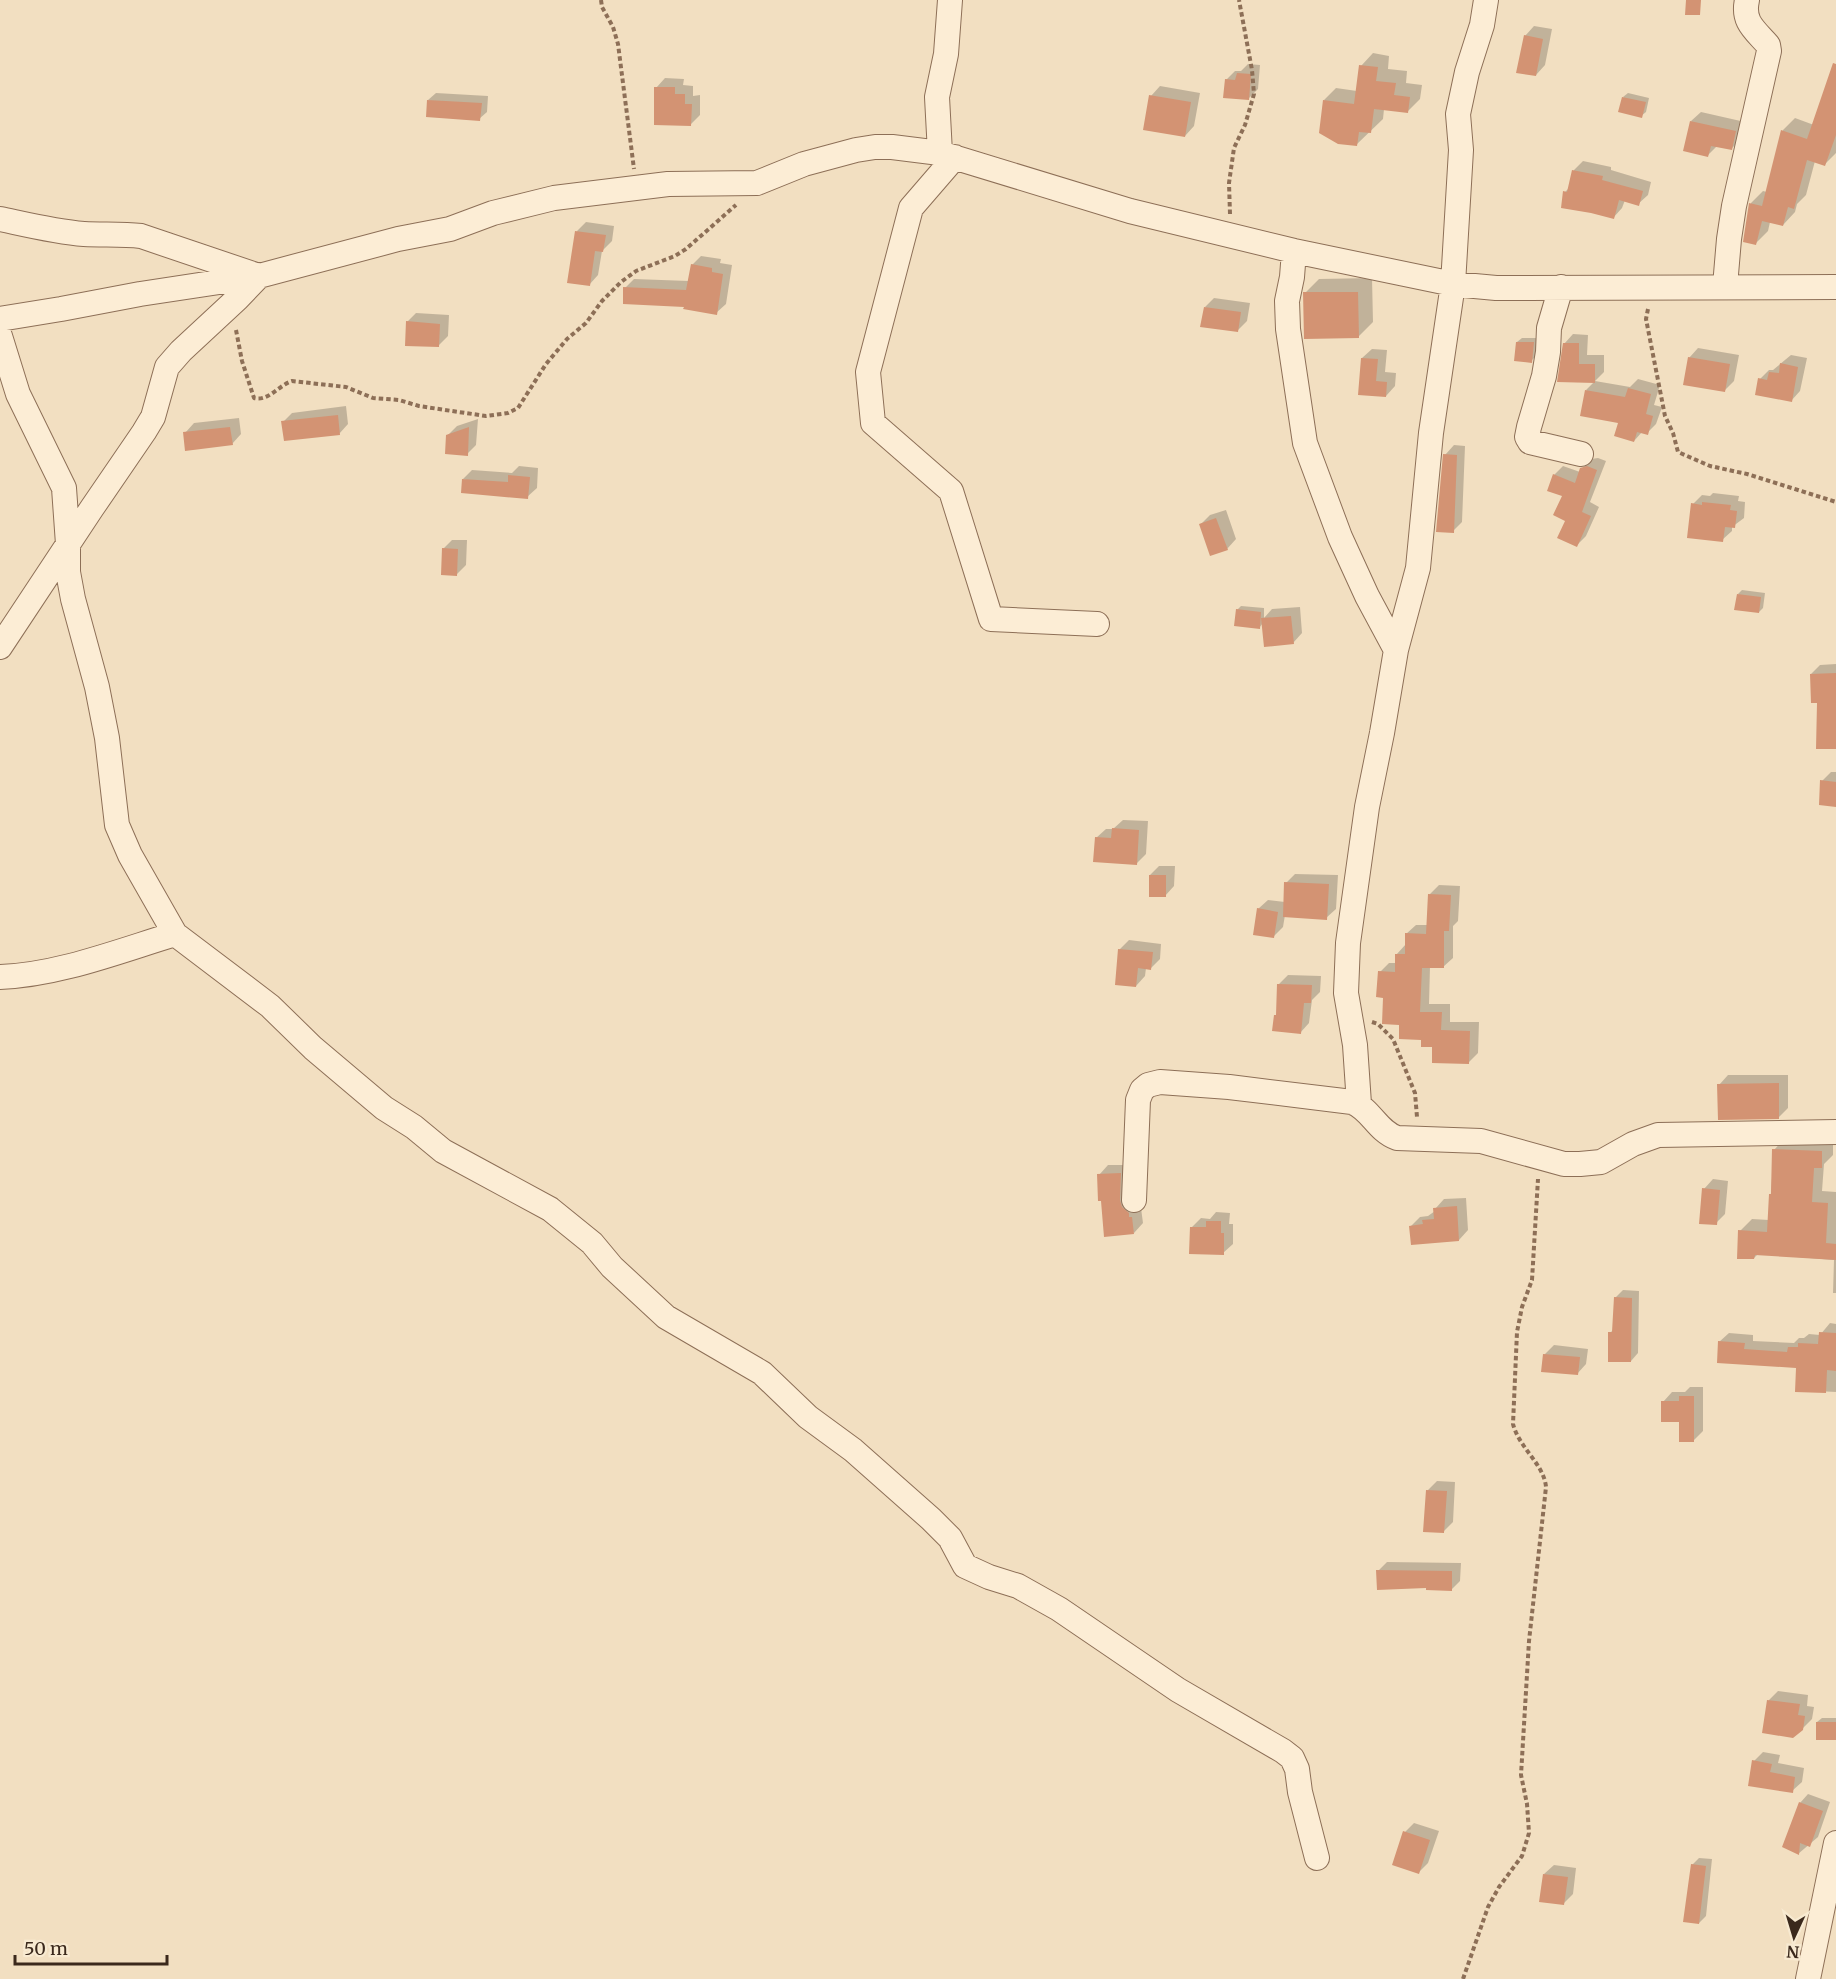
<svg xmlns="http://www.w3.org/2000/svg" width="1836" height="1979" font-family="Merriweather,serif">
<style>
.shadow{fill:#0003}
.building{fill:#d39373}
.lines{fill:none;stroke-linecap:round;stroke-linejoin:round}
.minor-casing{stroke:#8d6f57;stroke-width:26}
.path{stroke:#8d6f57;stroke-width:4;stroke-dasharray:4.5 3;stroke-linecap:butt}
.minor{stroke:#fcedd5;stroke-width:24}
</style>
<rect width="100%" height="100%" fill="#f2dfc1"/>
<path class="shadow" d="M 1534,26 L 1552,29 L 1545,65 L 1536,75 L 1525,36 Z
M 1373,53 L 1389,56 L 1388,69 L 1407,71 L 1406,83 L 1422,85 L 1420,99 L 1408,111 L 1384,109 L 1383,119 L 1356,145 L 1324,100 L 1336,88 L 1357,91 L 1361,66 Z
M 1248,64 L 1260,65 L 1258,89 L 1248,99 L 1226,80 L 1235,71 L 1241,71 Z
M 1836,76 L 1836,153 L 1825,164 L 1815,161 L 1806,195 L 1797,204 L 1795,212 L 1783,225 L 1770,222 L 1768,231 L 1756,243 L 1745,241 L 1751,203 L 1763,191 L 1767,192 L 1783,130 L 1795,118 L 1814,125 Z
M 665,78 L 684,79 L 683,85 L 693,86 L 693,96 L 700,95 L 700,115 L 691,124 L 656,88 Z
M 1160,86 L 1200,93 L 1194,126 L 1185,136 L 1151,96 Z
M 436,93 L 488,96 L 487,112 L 479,119 L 428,100 Z
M 1628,93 L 1649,98 L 1646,112 L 1641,116 L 1623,97 Z
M 1701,112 L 1745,122 L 1741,139 L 1731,149 L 1717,146 L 1708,155 L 1691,121 Z
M 1583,161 L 1611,167 L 1611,170 L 1651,182 L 1648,195 L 1638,204 L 1625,200 L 1622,208 L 1613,218 L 1565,192 L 1570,187 L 1574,170 Z
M 586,222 L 614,226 L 612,241 L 602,251 L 598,275 L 589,285 L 577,231 Z
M 701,256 L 721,259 L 720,263 L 732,265 L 726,304 L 716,313 L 625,288 L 634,279 L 689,281 L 692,265 Z
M 1372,278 L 1373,322 L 1358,337 L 1305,293 L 1319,279 Z
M 1214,298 L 1250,303 L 1247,321 L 1237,331 L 1205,307 Z
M 416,313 L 449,315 L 448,336 L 438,346 L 407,322 Z
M 1573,334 L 1588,335 L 1587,355 L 1604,355 L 1604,372 L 1595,381 L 1630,387 L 1638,379 L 1660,385 L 1654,405 L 1662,407 L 1656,424 L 1647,433 L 1642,432 L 1634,441 L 1619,422 L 1586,390 L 1595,381 L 1559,381 L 1564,344 Z
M 1522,338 L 1538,338 L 1535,357 L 1531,361 L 1517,342 Z
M 1698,348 L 1739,355 L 1734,381 L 1725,390 L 1689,358 Z
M 1372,349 L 1387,350 L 1385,372 L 1396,373 L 1395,386 L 1386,396 L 1359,394 L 1362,358 Z
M 1791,355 L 1807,358 L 1800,391 L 1791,401 L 1760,379 L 1769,370 L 1773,370 Z
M 346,406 L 348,424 L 339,434 L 283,422 L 292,413 Z
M 239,418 L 241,434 L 232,444 L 185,433 L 194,423 Z
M 478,419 L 476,445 L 467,454 L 448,435 L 457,426 Z
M 1454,445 L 1465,446 L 1462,522 L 1453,531 L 1445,455 Z
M 1598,458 L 1606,461 L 1590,502 L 1599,507 L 1586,536 L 1577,545 L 1567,520 L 1564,495 L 1554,475 L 1563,466 L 1580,472 L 1591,459 Z
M 519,466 L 538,468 L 537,488 L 527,497 L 463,479 L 472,470 L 512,473 Z
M 1713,493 L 1739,496 L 1738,501 L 1745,502 L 1744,518 L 1732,527 L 1732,531 L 1722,540 L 1693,504 L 1702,495 L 1710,496 Z
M 1226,510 L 1236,539 L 1227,549 L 1200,525 L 1210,515 Z
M 452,540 L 467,540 L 466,565 L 457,574 L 443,549 Z
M 1742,590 L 1765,593 L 1763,608 L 1759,612 L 1738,594 Z
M 1241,606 L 1264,608 L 1264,618 L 1272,609 L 1300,607 L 1302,633 L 1293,643 L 1263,623 L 1259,628 L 1237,610 Z
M 1836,664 L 1836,748 L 1818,702 L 1811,674 L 1820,665 Z
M 1831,772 L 1836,772 L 1836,805 L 1822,781 Z
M 1123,820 L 1148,821 L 1146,854 L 1136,864 L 1096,838 L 1106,829 L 1113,829 Z
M 1159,866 L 1175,866 L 1174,886 L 1165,896 L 1150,875 Z
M 1295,874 L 1338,875 L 1336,909 L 1326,918 L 1285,915 L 1283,927 L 1274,936 L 1258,909 L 1268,900 L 1285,902 L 1286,883 Z
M 1439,885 L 1460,886 L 1458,921 L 1453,926 L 1453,958 L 1443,967 L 1430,967 L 1429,1004 L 1450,1004 L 1450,1022 L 1479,1022 L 1478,1053 L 1469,1062 L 1433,1045 L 1401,1023 L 1385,996 L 1380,972 L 1389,963 L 1396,963 L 1396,955 L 1406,944 L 1406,934 L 1416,925 L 1428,925 L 1430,894 Z
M 1129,940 L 1161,944 L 1160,959 L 1151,968 L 1146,968 L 1145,976 L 1136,986 L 1119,950 Z
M 1288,975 L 1321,976 L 1320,992 L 1312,1000 L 1309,1023 L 1300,1033 L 1277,1014 L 1278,985 Z
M 1728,1075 L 1788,1075 L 1788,1108 L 1779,1117 L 1719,1085 Z
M 1785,1138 L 1833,1140 L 1833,1155 L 1824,1164 L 1822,1191 L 1836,1192 L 1836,1293 L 1833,1293 L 1834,1260 L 1758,1254 L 1754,1258 L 1740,1231 L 1752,1219 L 1769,1220 L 1774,1150 Z
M 1108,1165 L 1129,1165 L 1141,1208 L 1143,1223 L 1134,1233 L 1099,1175 Z
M 1713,1179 L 1728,1181 L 1725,1214 L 1716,1223 L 1704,1189 Z
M 1466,1198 L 1468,1230 L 1459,1240 L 1411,1226 L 1420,1217 L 1428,1216 L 1435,1211 L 1435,1209 L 1444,1199 Z
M 1216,1212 L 1230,1213 L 1229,1224 L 1233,1224 L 1233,1244 L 1223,1253 L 1191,1228 L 1201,1218 L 1210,1219 Z
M 1623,1290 L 1639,1291 L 1638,1353 L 1631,1361 L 1610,1333 L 1613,1330 L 1615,1298 Z
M 1830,1323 L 1836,1324 L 1836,1392 L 1796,1390 L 1797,1367 L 1719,1342 L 1729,1333 L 1753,1335 L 1753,1341 L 1794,1343 L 1799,1338 L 1804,1338 L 1809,1334 L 1820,1335 Z
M 1554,1345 L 1588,1349 L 1586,1364 L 1577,1374 L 1544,1355 Z
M 1690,1387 L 1703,1387 L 1703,1431 L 1694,1440 L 1681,1421 L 1663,1402 L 1672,1392 L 1685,1392 Z
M 1437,1481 L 1455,1482 L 1453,1522 L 1443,1532 L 1428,1490 Z
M 1387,1562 L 1461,1563 L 1460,1581 L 1451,1590 L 1428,1586 L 1378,1571 Z
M 1778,1691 L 1808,1695 L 1807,1706 L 1814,1707 L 1812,1719 L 1802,1729 L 1764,1732 L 1769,1700 Z
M 1822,1718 L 1836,1718 L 1836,1739 L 1817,1722 Z
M 1763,1752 L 1780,1755 L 1778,1763 L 1804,1768 L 1802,1782 L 1792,1791 L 1754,1761 Z
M 1808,1794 L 1830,1802 L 1818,1837 L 1798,1854 L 1800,1803 Z
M 1414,1823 L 1439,1831 L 1428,1863 L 1419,1872 L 1405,1832 Z
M 1699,1858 L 1712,1859 L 1706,1916 L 1699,1923 L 1692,1865 Z
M 1554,1865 L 1576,1868 L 1573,1894 L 1564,1903 L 1544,1874 Z"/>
<path class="building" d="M 1686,0 L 1701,0 L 1700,15 L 1685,15 Z
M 1524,35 L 1543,39 L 1536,76 L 1516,73 Z
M 1833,63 L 1836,64 L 1836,135 L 1825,166 L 1807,160 L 1794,209 L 1788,207 L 1783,226 L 1762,221 L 1756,245 L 1743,242 L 1749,203 L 1762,206 L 1781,130 L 1807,139 Z
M 1359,65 L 1378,67 L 1376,81 L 1396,83 L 1394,95 L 1410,97 L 1408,113 L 1374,109 L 1371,133 L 1359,132 L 1357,146 L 1338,144 L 1319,133 L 1323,100 L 1354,104 Z
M 1237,73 L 1251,74 L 1249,100 L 1223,98 L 1225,79 L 1235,80 Z
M 654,87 L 675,87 L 675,94 L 685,94 L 685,104 L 692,104 L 691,126 L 654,125 Z
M 1149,95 L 1191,102 L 1185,137 L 1143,130 Z
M 1622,97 L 1646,102 L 1642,118 L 1618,112 Z
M 427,100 L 482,103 L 480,121 L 426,117 Z
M 1690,121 L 1736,131 L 1732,150 L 1711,146 L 1708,157 L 1683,151 Z
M 1572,170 L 1603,176 L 1602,180 L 1643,191 L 1639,206 L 1619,200 L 1614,219 L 1591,213 L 1561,208 L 1563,191 L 1567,192 Z
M 575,231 L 606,235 L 603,252 L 595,251 L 590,286 L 567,283 Z
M 691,264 L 712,268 L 712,272 L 723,274 L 717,315 L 683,309 L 684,307 L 623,304 L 623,287 L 686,290 Z
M 1303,292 L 1358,292 L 1359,338 L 1304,339 Z
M 1204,307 L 1241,312 L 1238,332 L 1200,327 Z
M 406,321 L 440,324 L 439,347 L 405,346 Z
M 1516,342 L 1534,342 L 1532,363 L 1514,361 Z
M 1563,343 L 1579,343 L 1579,364 L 1595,364 L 1595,383 L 1557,382 Z
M 1688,357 L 1730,364 L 1725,392 L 1683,385 Z
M 1361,358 L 1378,359 L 1376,381 L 1387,382 L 1386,397 L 1358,395 Z
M 1780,363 L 1798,367 L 1792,402 L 1755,395 L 1758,378 L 1767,380 L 1769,372 L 1779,373 Z
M 1628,388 L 1651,394 L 1646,414 L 1653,416 L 1648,435 L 1637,432 L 1634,442 L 1614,436 L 1618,423 L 1580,416 L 1585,390 L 1625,397 Z
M 338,415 L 340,435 L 284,441 L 281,421 Z
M 230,427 L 233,445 L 185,451 L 183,432 Z
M 469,427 L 468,456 L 445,454 L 446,435 Z
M 1443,454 L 1457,455 L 1454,533 L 1436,532 Z
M 1587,466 L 1597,470 L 1582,512 L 1591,516 L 1577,547 L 1557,538 L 1565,521 L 1553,515 L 1562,496 L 1547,491 L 1553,474 L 1575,483 L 1580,468 Z
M 508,475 L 530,477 L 528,499 L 461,493 L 462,479 L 508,482 Z
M 1702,502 L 1731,505 L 1730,510 L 1737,511 L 1735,528 L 1725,527 L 1723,542 L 1687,538 L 1691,503 L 1702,505 Z
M 1216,518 L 1228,550 L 1210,556 L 1199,524 Z
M 442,548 L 458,549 L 457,576 L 441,575 Z
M 1737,594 L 1761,597 L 1759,613 L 1734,610 Z
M 1236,609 L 1261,612 L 1260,629 L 1234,626 Z
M 1291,616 L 1294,644 L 1264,647 L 1261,618 Z
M 1836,673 L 1836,749 L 1816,749 L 1817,703 L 1811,703 L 1810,674 Z
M 1820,780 L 1836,782 L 1836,807 L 1819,805 Z
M 1112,828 L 1139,830 L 1137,865 L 1093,862 L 1095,837 L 1111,838 Z
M 1149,875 L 1166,875 L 1166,897 L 1149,897 Z
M 1284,882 L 1329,884 L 1327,920 L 1283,917 Z
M 1428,894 L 1451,895 L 1449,931 L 1444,931 L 1444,968 L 1422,968 L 1420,1012 L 1442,1012 L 1441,1030 L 1470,1031 L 1469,1064 L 1432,1063 L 1432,1047 L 1421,1047 L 1421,1040 L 1399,1039 L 1399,1025 L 1382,1024 L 1383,998 L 1376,997 L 1378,971 L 1395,972 L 1395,954 L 1405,954 L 1405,933 L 1426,934 Z
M 1257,908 L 1278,912 L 1274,938 L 1253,935 Z
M 1118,949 L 1153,952 L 1151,970 L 1138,968 L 1136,987 L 1115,985 Z
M 1277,984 L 1312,985 L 1311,1003 L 1304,1003 L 1301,1034 L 1272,1031 L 1274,1015 L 1276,1015 Z
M 1779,1083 L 1779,1119 L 1718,1120 L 1717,1084 Z
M 1772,1149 L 1822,1151 L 1822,1168 L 1814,1168 L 1812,1202 L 1828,1203 L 1826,1243 L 1836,1244 L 1836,1260 L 1755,1255 L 1754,1259 L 1737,1259 L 1738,1230 L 1767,1232 L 1769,1194 L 1771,1194 Z
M 1121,1173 L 1120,1200 L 1122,1207 L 1129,1213 L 1129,1217 L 1132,1217 L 1134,1234 L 1104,1237 L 1101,1201 L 1098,1201 L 1097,1174 Z
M 1702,1188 L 1720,1190 L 1717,1225 L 1699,1224 Z
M 1457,1206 L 1459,1241 L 1411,1245 L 1409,1226 L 1423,1224 L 1422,1220 L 1434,1219 L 1433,1208 Z
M 1206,1221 L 1221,1221 L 1221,1233 L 1224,1233 L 1224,1255 L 1189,1254 L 1190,1227 L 1206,1227 Z
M 1614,1297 L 1632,1298 L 1631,1362 L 1608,1362 L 1608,1332 L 1612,1332 Z
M 1819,1332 L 1836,1333 L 1836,1371 L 1827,1370 L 1826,1393 L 1795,1392 L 1796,1368 L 1717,1363 L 1718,1341 L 1745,1343 L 1744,1349 L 1787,1352 L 1788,1347 L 1798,1347 L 1798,1343 L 1818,1344 Z
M 1543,1354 L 1580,1357 L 1578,1375 L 1541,1372 Z
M 1679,1396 L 1694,1396 L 1694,1442 L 1679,1442 L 1679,1422 L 1661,1422 L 1661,1401 L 1679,1401 Z
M 1426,1490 L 1447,1491 L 1444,1533 L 1423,1532 Z
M 1376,1570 L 1452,1571 L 1452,1591 L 1426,1590 L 1426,1588 L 1377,1590 Z
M 1767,1700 L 1800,1704 L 1798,1715 L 1805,1716 L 1803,1730 L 1793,1738 L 1762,1733 Z
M 1816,1722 L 1836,1722 L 1836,1740 L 1816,1740 Z
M 1752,1760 L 1772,1764 L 1770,1772 L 1795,1777 L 1793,1793 L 1748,1786 Z
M 1799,1802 L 1823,1811 L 1810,1847 L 1800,1843 L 1799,1855 L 1782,1847 Z
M 1403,1831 L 1430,1840 L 1419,1874 L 1392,1865 Z
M 1691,1864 L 1706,1866 L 1699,1924 L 1683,1922 Z
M 1543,1874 L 1568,1877 L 1564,1905 L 1539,1902 Z"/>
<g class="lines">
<defs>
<path id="minor" d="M 940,153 L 937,97 L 946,54 L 950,0
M 955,157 L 911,208 L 868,372 L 873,423 L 951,491 L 991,619 L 1097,624
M 0,219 C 28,225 56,232 84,234 C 103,235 122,234 141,236 L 259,276 L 237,299 L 181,351 L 167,367 L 153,417 L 144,432 L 92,508 L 0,647
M 1294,251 L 1292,277 L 1287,301 L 1288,329 L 1305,443 L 1340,537 L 1367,596 L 1396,650
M 1725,286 L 1729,239 L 1734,206 L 1769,51 L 1768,45 C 1755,30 1742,22 1747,0
M 1561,287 L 1549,328 L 1548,352 L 1544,376 L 1529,427 L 1527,437 L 1530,442 L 1581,454
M 0,319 L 61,309 L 140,294 L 259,276 L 398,239 L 450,229 L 493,213 L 554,198 L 668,184 L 757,183 L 804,164 L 856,150 L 875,147 L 892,147 L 940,153 L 1130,211 L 1294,251 L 1453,284 L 1496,288 L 1836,287
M 0,336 L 18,394 L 64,488 L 68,544 L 68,572 L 73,599 L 97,687 L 107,738 L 117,825 L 130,855 L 175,934 L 270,1006 L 313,1048 L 384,1108 L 414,1127 L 443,1151 L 550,1209 L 592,1243 L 612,1267 L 666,1317 L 762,1373 L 808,1417 L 853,1450 L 931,1519 L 950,1538 L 965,1566 L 989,1577 L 1018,1586 L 1059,1609 L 1178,1690 L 1283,1751 L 1292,1758 L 1297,1769 L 1300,1792 L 1317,1858
M 0,977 C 58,975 119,951 175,934
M 1359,1104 L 1355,1045 L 1346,993 L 1348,943 L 1367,807 L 1382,733 L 1396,650 L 1418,568 L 1431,433 L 1453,284 L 1461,150 L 1458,114 L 1467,72 L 1482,25 L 1486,0
M 1134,1200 L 1138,1100 L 1142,1090 L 1148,1085 L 1160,1082 L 1229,1087 L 1352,1102 C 1371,1109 1377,1131 1397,1138 L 1481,1141 L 1564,1164 L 1580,1164 L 1601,1162 L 1633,1144 L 1658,1135 L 1836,1132
M 1808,1979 L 1836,1843"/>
</defs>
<use href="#minor" class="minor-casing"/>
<path class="path" d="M 601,0 L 602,7 L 613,27 L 618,44 L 634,169
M 1230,214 L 1229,183 L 1234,148 L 1245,125 L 1254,94 L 1252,70 L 1239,0
M 1648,309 L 1646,319 L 1665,416 L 1673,433 L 1678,452 L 1710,466 L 1747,474 L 1836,502
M 236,330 L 242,361 L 254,398 C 268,402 279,385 292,381 L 346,387 L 373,398 L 399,400 L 419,406 L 452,411 L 486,416 L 508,413 L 518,408 L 546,364 L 567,339 L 586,323 L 602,301 L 621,282 L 636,271 L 675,256 L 686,249 L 736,205
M 1372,1022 L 1378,1024 L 1393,1039 L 1415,1093 L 1417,1117
M 1463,1979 L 1488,1907 L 1499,1887 L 1522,1856 L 1529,1833 L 1527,1804 L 1521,1775 L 1529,1641 L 1546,1487 C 1544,1464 1519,1448 1513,1424 L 1517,1332 L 1522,1307 L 1532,1280 L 1538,1179"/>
<use href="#minor" class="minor"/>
</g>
<g transform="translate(1794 1937) rotate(184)" stroke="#f8ead1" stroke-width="4.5" paint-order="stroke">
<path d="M0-4.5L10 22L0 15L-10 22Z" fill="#3b291c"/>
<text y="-9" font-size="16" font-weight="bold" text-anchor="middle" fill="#3b291c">N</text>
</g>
<path d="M15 1955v9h152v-9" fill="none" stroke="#3b291c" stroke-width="3"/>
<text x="24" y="1955" font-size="18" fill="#3b291c" stroke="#f8ead1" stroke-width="4.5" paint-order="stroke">50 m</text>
</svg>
